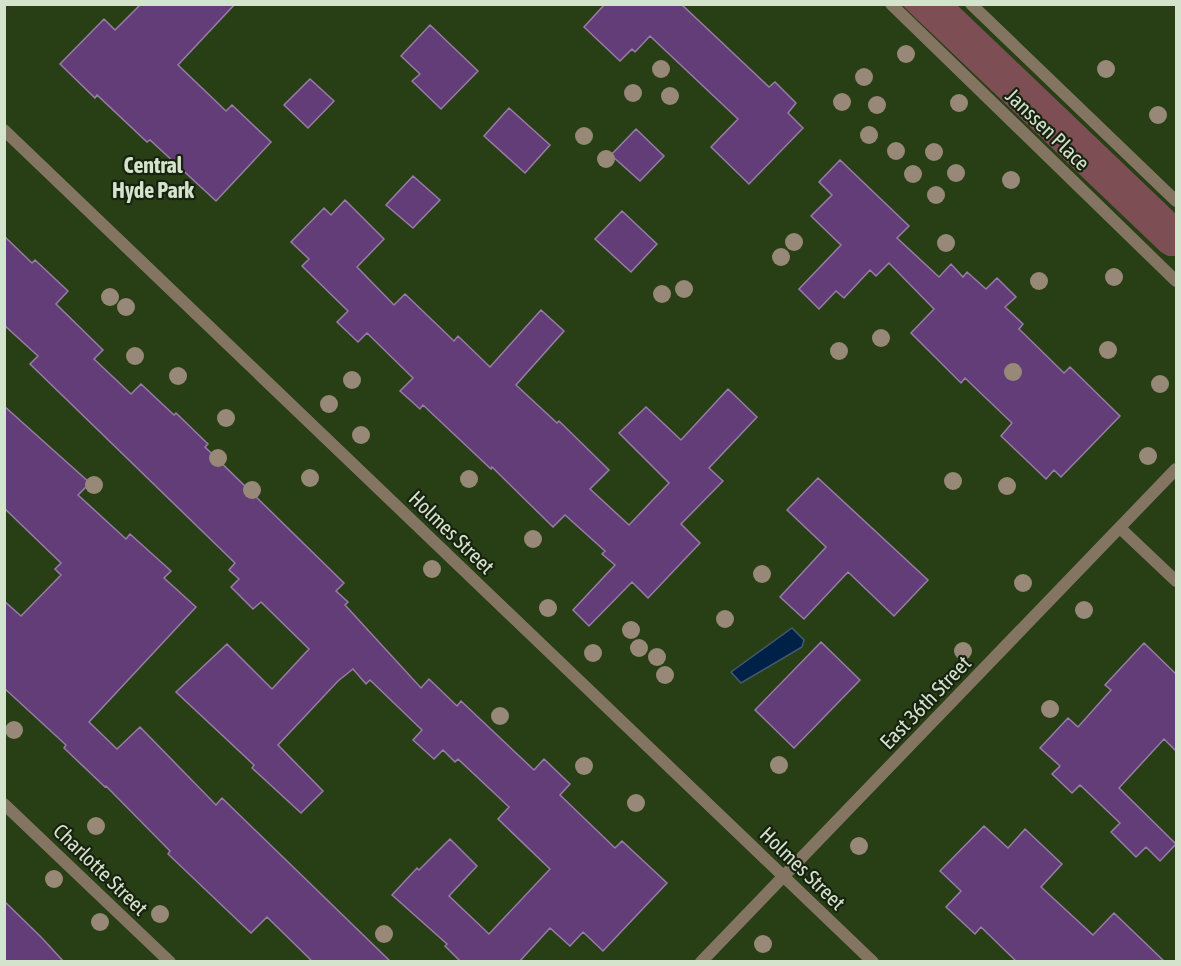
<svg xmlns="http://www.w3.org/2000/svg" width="1181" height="966" font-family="'Asap Condensed',sans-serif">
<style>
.green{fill:#7d4f54}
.water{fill:#002147;stroke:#405b6f;stroke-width:1.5}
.building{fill:#633d77;stroke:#987ca8;stroke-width:1.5}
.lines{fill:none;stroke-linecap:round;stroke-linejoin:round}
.minor{stroke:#847563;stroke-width:12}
.tree{fill:#978877}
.labels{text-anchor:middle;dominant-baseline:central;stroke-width:4.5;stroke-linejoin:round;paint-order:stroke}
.street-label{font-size:21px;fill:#d4e3cb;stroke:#182210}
.neighbourhood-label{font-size:22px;font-weight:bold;fill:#d4e3cb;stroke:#182210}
</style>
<rect width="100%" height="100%" fill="#283f15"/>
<path class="green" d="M 902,5 L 957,5 L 1176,214 L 1176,256 L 1168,256 L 1161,252 Z"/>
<path class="water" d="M 792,628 L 804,640 L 802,647 L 741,683 L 731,672 Z"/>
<path class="building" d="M 141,4 L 235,4 L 178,65 L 226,111 L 232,105 L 271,142 L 216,201 L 150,140 L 147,142 L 97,95 L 95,98 L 60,64 L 104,19 L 115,30 Z
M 605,4 L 681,4 L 769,87 L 775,82 L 796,103 L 788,113 L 803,128 L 749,184 L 711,147 L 738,119 L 650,36 L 635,52 L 632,49 L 620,61 L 584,27 Z
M 430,25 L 478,71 L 441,109 L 412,81 L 420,74 L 401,56 Z
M 310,79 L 334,101 L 308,128 L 284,105 Z
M 509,108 L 550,145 L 525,173 L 484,136 Z
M 636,129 L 664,156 L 640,181 L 611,155 Z
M 840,160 L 909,226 L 897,238 L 939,277 L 951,264 L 963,277 L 967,272 L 986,289 L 997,278 L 1016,297 L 1005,307 L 1023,324 L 1019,329 L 1064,373 L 1070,367 L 1120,416 L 1061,477 L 1054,470 L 1046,479 L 1001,436 L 1012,423 L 965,378 L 961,383 L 911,333 L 934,309 L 889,263 L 876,276 L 870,270 L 844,298 L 836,291 L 819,309 L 799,289 L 841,245 L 811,216 L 832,195 L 819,182 Z
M 413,176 L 440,200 L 413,228 L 386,205 Z
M 345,200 L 384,239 L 357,267 L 394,305 L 405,294 L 454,341 L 458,336 L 490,367 L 541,310 L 564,331 L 516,385 L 557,423 L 559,421 L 609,470 L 590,489 L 629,525 L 669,483 L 619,433 L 646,407 L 681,440 L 728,389 L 757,417 L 709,468 L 723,481 L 681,524 L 700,543 L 648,598 L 632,582 L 589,626 L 573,610 L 615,565 L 602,554 L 605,551 L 565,515 L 553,527 L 492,467 L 491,469 L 423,405 L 420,409 L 400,391 L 413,378 L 367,333 L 358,342 L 337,322 L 348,311 L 302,266 L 309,259 L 291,242 L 324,208 L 331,215 Z
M 622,211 L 657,244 L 631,272 L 595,239 Z
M 4,236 L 32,263 L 35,260 L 68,291 L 56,304 L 103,350 L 94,359 L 131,394 L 141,384 L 174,415 L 176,413 L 208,444 L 205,447 L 344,583 L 336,591 L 348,602 L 345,605 L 421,688 L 429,679 L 457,706 L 461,701 L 534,770 L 544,759 L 570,784 L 560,795 L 615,848 L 622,841 L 667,883 L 603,951 L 583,932 L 570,946 L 550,928 L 519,962 L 461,962 L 445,946 L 447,944 L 392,895 L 417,868 L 419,870 L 450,839 L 477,866 L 449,896 L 489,934 L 550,869 L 498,819 L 509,807 L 458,759 L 455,762 L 443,750 L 434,759 L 413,740 L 422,730 L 370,680 L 366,684 L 353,669 L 338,681 L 278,745 L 323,791 L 301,813 L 252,768 L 254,765 L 176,692 L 227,644 L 272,689 L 309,649 L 261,602 L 253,609 L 231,587 L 239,579 L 229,570 L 235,563 L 30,364 L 38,356 L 4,325 Z
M 4,406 L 90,483 L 78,495 L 126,539 L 130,534 L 171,571 L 164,578 L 196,607 L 89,722 L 117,749 L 140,727 L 216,805 L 222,798 L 391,962 L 313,962 L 267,917 L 251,933 L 168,854 L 170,851 L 106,786 L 105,787 L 64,748 L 66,745 L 4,688 L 4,601 L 21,616 L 61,575 L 55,569 L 61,563 L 4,508 Z
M 818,478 L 928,580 L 894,616 L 848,572 L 804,619 L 780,597 L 826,547 L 787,510 Z
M 821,642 L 860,680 L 794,748 L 755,710 Z
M 1144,643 L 1176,674 L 1176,751 L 1164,739 L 1119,788 L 1176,844 L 1160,861 L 1146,847 L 1136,857 L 1111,832 L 1120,823 L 1080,785 L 1072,793 L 1052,774 L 1060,766 L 1040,748 L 1068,718 L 1078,727 L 1111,690 L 1105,685 Z
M 984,826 L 1008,848 L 1025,829 L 1062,864 L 1041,887 L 1093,935 L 1114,913 L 1165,962 L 1017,962 L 981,927 L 975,934 L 946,907 L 961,891 L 940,871 Z
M 4,901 L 41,937 L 64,962 L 4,962 Z"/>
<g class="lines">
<path class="minor" d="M 891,4 L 1176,281
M 971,4 L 1176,201
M 4,130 L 873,962
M 1120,528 L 1176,581
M 4,804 L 170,962
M 701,962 L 1176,469"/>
</g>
<g class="tree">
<circle cx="906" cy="54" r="9"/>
<circle cx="661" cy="69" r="9"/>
<circle cx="1106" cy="69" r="9"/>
<circle cx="864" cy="77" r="9"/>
<circle cx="633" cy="93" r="9"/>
<circle cx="670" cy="96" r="9"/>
<circle cx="842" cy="102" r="9"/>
<circle cx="959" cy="103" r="9"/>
<circle cx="877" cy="105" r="9"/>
<circle cx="1158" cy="115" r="9"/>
<circle cx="869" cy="135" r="9"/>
<circle cx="584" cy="136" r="9"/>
<circle cx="896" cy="151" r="9"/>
<circle cx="934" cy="152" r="9"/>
<circle cx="606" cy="159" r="9"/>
<circle cx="956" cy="173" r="9"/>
<circle cx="913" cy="174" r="9"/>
<circle cx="1011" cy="180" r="9"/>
<circle cx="936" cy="195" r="9"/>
<circle cx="794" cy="242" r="9"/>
<circle cx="946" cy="243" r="9"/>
<circle cx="781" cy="257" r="9"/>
<circle cx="1114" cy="277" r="9"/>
<circle cx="1039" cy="281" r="9"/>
<circle cx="684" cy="289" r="9"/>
<circle cx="662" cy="294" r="9"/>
<circle cx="110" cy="297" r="9"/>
<circle cx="126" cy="307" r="9"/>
<circle cx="881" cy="338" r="9"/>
<circle cx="1108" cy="350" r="9"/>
<circle cx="839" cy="351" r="9"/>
<circle cx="135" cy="356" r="9"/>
<circle cx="1013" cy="372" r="9"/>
<circle cx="178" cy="376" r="9"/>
<circle cx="352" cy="380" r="9"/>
<circle cx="1160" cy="384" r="9"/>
<circle cx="329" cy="404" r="9"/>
<circle cx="226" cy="418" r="9"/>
<circle cx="361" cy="435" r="9"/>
<circle cx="1148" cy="456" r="9"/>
<circle cx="218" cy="458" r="9"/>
<circle cx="310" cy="478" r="9"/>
<circle cx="469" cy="479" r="9"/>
<circle cx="953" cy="481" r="9"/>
<circle cx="94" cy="485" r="9"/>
<circle cx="1007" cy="486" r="9"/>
<circle cx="252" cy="490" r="9"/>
<circle cx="533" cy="539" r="9"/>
<circle cx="432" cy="569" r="9"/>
<circle cx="762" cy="574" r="9"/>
<circle cx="1023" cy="583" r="9"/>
<circle cx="548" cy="608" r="9"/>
<circle cx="1084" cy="610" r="9"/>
<circle cx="725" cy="619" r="9"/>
<circle cx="631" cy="630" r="9"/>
<circle cx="639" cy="648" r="9"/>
<circle cx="963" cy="651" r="9"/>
<circle cx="593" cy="653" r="9"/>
<circle cx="657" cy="657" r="9"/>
<circle cx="665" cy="675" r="9"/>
<circle cx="1050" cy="709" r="9"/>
<circle cx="500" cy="716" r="9"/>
<circle cx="14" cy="730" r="9"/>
<circle cx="779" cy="765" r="9"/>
<circle cx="584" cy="766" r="9"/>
<circle cx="636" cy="803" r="9"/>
<circle cx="96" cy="826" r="9"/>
<circle cx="859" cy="846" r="9"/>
<circle cx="54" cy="879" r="9"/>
<circle cx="160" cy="914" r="9"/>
<circle cx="100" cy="922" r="9"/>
<circle cx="384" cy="934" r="9"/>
<circle cx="763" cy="944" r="9"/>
</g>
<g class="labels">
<g class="street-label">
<text transform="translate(1048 129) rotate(44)">Janssen Place</text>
<text transform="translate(452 532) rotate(44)">Holmes Street</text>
<text transform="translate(925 702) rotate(-46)">East 36th Street</text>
<text transform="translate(803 868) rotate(44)">Holmes Street</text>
<text transform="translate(101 869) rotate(44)">Charlotte Street</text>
</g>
<g class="neighbourhood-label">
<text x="153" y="165">Central<tspan x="153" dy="25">Hyde Park</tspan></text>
</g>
</g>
<rect width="1181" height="966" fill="none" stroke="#d4e3cb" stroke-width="12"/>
</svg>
